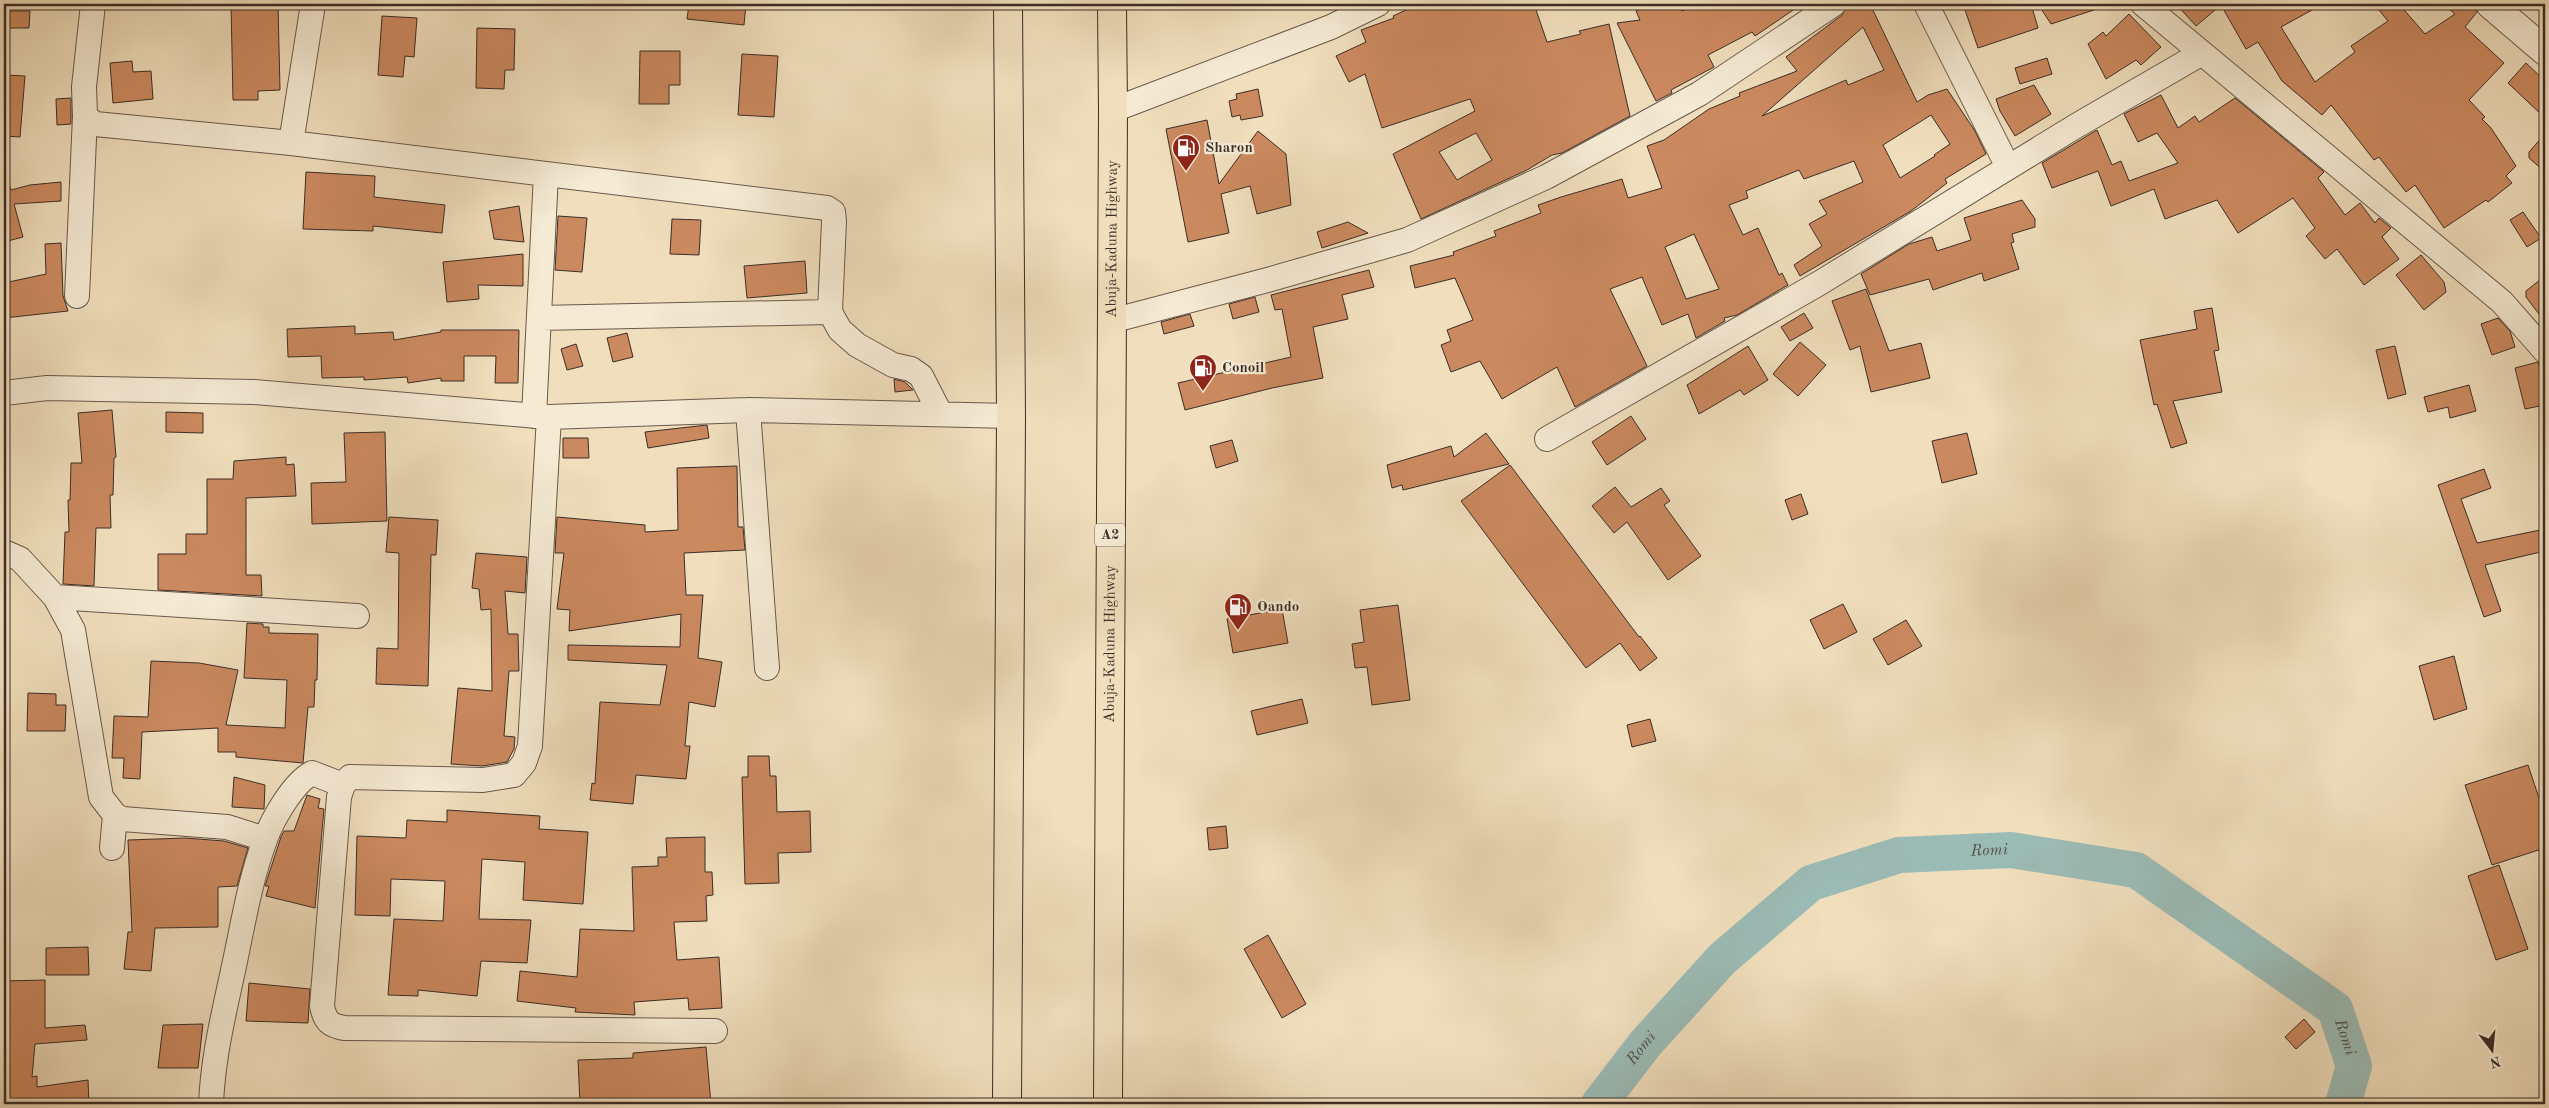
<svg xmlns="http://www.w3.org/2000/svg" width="2549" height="1108" font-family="'Old Standard TT',serif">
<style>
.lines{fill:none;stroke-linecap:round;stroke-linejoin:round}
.river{stroke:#9bbbb5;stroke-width:36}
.building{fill:#cb895f;stroke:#3c2d27;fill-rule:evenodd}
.minor-casing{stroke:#69594c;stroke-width:26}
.tertiary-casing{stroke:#69594c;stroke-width:30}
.trunk-casing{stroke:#3c2d27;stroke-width:30}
.minor{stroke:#f5ead3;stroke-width:24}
.tertiary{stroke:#f5ead3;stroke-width:28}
.trunk{stroke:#f0debc;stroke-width:28}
.labels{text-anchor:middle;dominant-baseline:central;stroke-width:4.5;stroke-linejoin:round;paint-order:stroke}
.shield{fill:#f5ead3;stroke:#74665b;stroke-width:1}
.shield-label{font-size:14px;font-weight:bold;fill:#3c2d27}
.poi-label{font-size:15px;font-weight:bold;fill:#3c2d27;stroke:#f5ead3;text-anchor:start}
.street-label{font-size:15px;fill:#3c2d27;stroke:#f5ead3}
.water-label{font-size:16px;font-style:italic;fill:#54504a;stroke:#f5ead3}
</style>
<rect width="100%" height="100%" fill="#f0debc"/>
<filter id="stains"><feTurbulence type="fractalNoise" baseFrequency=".004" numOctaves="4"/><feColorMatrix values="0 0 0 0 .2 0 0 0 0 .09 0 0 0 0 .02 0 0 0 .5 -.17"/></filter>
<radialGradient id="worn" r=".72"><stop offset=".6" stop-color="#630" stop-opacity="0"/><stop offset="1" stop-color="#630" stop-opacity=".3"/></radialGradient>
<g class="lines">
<path class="river" id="s1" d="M 1599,1104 L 1645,1044 L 1722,959 L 1811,883 L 1899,855 L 2011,850 L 2136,870 L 2335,1009 L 2354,1066 L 2343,1104"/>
</g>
<path class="building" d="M 231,4 L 278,4 L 280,90 L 258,91 L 258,100 L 233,100 Z
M 689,4 L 746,4 L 744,25 L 687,19 Z
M 1419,4 L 1534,4 L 1547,42 L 1581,34 L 1579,31 L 1609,24 L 1630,116 L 1562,153 L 1552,155 L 1527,170 L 1421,219 L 1393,154 L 1475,111 L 1470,99 L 1382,128 L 1365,74 L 1349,82 L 1336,56 L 1366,42 L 1361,30 L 1394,18 L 1393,16 ZM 1476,133 L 1492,160 L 1457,180 L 1439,152 Z
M 1653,4 L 1679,4 L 1682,11 L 1696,4 L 1802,4 L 1755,36 L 1752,32 L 1708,55 L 1714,67 L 1671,90 L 1672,93 L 1656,101 L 1617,23 L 1640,20 L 1636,11 Z
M 1848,4 L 1870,4 L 1917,102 L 1928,95 L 1947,89 L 1975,131 L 1986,154 L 1945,179 L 1947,183 L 1911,211 L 1800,276 L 1794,265 L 1822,246 L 1809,224 L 1827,214 L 1819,201 L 1863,182 L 1854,161 L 1804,179 L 1799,170 L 1746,191 L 1748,198 L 1729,205 L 1743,235 L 1758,228 L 1779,275 L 1782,273 L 1788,285 L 1737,315 L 1724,318 L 1725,321 L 1696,338 L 1688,314 L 1662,325 L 1642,277 L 1610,289 L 1647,366 L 1575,407 L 1557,367 L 1502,399 L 1480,361 L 1451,372 L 1441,345 L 1451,341 L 1447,330 L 1473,320 L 1455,278 L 1415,288 L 1410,266 L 1454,255 L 1453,252 L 1496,236 L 1494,231 L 1541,213 L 1538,205 L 1561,197 L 1622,179 L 1628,198 L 1662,188 L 1647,146 L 1664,140 L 1709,109 L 1740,96 L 1739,93 L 1797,71 L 1786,57 L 1842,15 ZM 1863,27 L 1884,70 L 1848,85 L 1846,80 L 1762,116 ZM 1931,115 L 1950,144 L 1934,155 L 1935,156 L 1900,178 L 1883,145 ZM 1694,234 L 1719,289 L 1686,299 L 1665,247 Z
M 1963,4 L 2031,4 L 2038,28 L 1978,48 Z
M 2038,4 L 2103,4 L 2103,7 L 2051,24 Z
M 2176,4 L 2323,4 L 2281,27 L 2315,82 L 2355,52 L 2351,46 L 2388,21 L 2374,4 L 2399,4 L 2425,34 L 2455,14 L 2443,4 L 2475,4 L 2477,12 L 2465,27 L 2504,63 L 2469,100 L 2485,117 L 2482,119 L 2491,128 L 2516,166 L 2506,176 L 2512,183 L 2488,202 L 2486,200 L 2444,228 L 2415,185 L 2406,192 L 2379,157 L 2374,160 L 2331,105 L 2322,115 L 2282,81 L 2258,42 L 2246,49 L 2221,5 L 2196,26 Z
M 4,11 L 30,11 L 29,28 L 4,28 Z
M 2129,14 L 2161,47 L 2141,65 L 2136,60 L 2106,79 L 2088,44 L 2103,32 L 2106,36 Z
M 382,16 L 417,18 L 414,57 L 405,56 L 403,77 L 378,75 Z
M 477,28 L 515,29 L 514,70 L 505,70 L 504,89 L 476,88 Z
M 640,51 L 680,51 L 680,85 L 669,85 L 669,104 L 639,104 Z
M 742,54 L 778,56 L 774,117 L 738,115 Z
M 2047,58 L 2052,74 L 2020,84 L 2015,68 Z
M 132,61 L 133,72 L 151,71 L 153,99 L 113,103 L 110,63 Z
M 2526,63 L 2545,81 L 2545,118 L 2508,83 Z
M 4,75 L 25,76 L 20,137 L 4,136 Z
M 2034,85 L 2051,114 L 2015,136 L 2000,111 L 1996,99 Z
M 1258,89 L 1263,116 L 1241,120 L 1240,115 L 1232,117 L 1229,101 L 1237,99 L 1236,94 Z
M 2161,95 L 2178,128 L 2195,116 L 2199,122 L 2235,98 L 2322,170 L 2324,172 L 2318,178 L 2345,215 L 2360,203 L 2375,223 L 2379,218 L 2391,228 L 2382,237 L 2399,259 L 2364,285 L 2337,249 L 2325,259 L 2306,236 L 2315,228 L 2293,198 L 2238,233 L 2217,200 L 2165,219 L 2154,189 L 2111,206 L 2098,171 L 2052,188 L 2042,163 L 2097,130 L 2112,165 L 2121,161 L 2129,181 L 2178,163 L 2157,133 L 2138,142 L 2124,114 Z
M 71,98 L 71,124 L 57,125 L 56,99 Z
M 1207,120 L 1219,184 L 1258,131 L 1286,154 L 1291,205 L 1257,214 L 1250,186 L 1221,194 L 1229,233 L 1188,242 L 1166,129 Z
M 2545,134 L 2545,172 L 2529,158 L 2529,152 Z
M 306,172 L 375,176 L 374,197 L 445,205 L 442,233 L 373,226 L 373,231 L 303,229 Z
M 61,182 L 61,201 L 14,204 L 23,237 L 4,242 L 4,185 L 9,184 L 11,190 L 30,185 Z
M 2022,200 L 2035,219 L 2035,227 L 2012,234 L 2014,242 L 2011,243 L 2019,269 L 1984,281 L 1982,273 L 1933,290 L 1929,279 L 1870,295 L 1861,274 L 1909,244 L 1932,237 L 1937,251 L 1971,240 L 1964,218 Z
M 519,206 L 524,242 L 494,239 L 489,211 Z
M 2523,212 L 2541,238 L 2527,247 L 2510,220 Z
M 558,216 L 587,218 L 582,272 L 555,270 Z
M 672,219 L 701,220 L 699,255 L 670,254 Z
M 1348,222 L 1368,233 L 1322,248 L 1317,232 Z
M 61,243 L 63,296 L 68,311 L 4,318 L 4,283 L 46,274 L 45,244 Z
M 523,254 L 523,286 L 478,285 L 479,299 L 447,302 L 443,262 Z
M 2421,255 L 2444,282 L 2446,292 L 2424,310 L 2396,275 Z
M 805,261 L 807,293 L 747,298 L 744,266 Z
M 1369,270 L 1374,287 L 1342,295 L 1348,319 L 1313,327 L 1323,378 L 1272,388 L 1185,410 L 1178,383 L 1291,357 L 1282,309 L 1275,310 L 1271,295 Z
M 2545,276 L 2545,322 L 2526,297 L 2526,291 Z
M 1866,289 L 1889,351 L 1921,343 L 1930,378 L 1871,392 L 1860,346 L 1850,350 L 1832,301 Z
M 1255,297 L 1259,312 L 1233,319 L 1229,304 Z
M 2212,308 L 2219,350 L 2214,351 L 2222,392 L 2173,401 L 2187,443 L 2171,448 L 2157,404 L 2154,405 L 2140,340 L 2197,329 L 2194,311 Z
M 1804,313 L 1813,328 L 1790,341 L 1781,327 Z
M 1190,314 L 1194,326 L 1164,334 L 1161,322 Z
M 2498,318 L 2510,331 L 2515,347 L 2492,355 L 2481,324 Z
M 355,326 L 355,334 L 393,332 L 394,340 L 441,332 L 441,330 L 519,330 L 518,383 L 495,383 L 496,356 L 464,356 L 464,381 L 441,381 L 441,378 L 408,383 L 407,377 L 364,380 L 364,377 L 322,378 L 321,356 L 288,357 L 287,329 Z
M 627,333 L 633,357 L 613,362 L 607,338 Z
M 1800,342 L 1826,365 L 1798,396 L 1773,374 Z
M 576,344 L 583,366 L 567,370 L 561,349 Z
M 1748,346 L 1768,380 L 1744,395 L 1740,390 L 1699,414 L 1687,385 Z
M 2395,346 L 2406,394 L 2388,399 L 2376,350 Z
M 2538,362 L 2545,387 L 2545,405 L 2525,409 L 2515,368 Z
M 894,379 L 905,382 L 913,390 L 895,392 Z
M 2469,385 L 2476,411 L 2450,418 L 2448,407 L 2428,412 L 2424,397 Z
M 112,410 L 116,457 L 114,458 L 113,495 L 110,495 L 111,528 L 96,528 L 94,586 L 63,584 L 65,532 L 69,532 L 68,500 L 70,500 L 71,463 L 82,463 L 78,413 Z
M 166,412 L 203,413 L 203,433 L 166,432 Z
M 1631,416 L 1646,439 L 1607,465 L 1592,442 Z
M 707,425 L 709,438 L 648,448 L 645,432 Z
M 385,432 L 387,521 L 312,524 L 311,483 L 346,482 L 344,433 Z
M 1486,433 L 1509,464 L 1403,490 L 1402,485 L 1392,488 L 1387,465 L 1451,446 L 1454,457 Z
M 1967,433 L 1977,474 L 1942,483 L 1932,441 Z
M 563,438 L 588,438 L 589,458 L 563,458 Z
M 1232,440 L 1238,461 L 1216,468 L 1210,446 Z
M 286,457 L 286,465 L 294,464 L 296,496 L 246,498 L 246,575 L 261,575 L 262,596 L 158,590 L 158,554 L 186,554 L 186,534 L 207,534 L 207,479 L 233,479 L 234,461 Z
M 1510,465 L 1639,637 L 1640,636 L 1657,658 L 1640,671 L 1620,643 L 1586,668 L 1461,501 Z
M 737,466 L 738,527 L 743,527 L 745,550 L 684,553 L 686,595 L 703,595 L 698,658 L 722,662 L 715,707 L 689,702 L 685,746 L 690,746 L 686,779 L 636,775 L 633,804 L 590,800 L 592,783 L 595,784 L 600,702 L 660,705 L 667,665 L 568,660 L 568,645 L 680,647 L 681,614 L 569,631 L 570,610 L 557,609 L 564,553 L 555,553 L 557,517 L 645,525 L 645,532 L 678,530 L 677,468 Z
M 2484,469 L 2491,488 L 2461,499 L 2477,543 L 2545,529 L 2545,551 L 2485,565 L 2501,611 L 2484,617 L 2438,485 Z
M 1615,487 L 1631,507 L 1661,488 L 1670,501 L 1664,505 L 1701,556 L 1668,580 L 1627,522 L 1614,533 L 1592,506 Z
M 1801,494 L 1808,514 L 1792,520 L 1785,500 Z
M 389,517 L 438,520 L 436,555 L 431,555 L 428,686 L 376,684 L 377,648 L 398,649 L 399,553 L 386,552 Z
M 476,553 L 527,557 L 525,593 L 505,591 L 508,634 L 518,634 L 519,671 L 509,671 L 504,736 L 515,737 L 514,749 L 507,762 L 482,766 L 451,764 L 458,688 L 492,691 L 491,609 L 481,610 L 479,589 L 472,588 Z
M 1843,604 L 1857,632 L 1824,649 L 1810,620 Z
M 1398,605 L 1410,700 L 1372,705 L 1367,667 L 1355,668 L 1352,644 L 1364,642 L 1360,610 Z
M 1282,609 L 1288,643 L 1233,653 L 1227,619 Z
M 1906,620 L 1922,646 L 1888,665 L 1873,639 Z
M 247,623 L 263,624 L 263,627 L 269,627 L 269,633 L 318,634 L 317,680 L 315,680 L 314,707 L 308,707 L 303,763 L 236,757 L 236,752 L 218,752 L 218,728 L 142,732 L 140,779 L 123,778 L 124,758 L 112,758 L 114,716 L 148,717 L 151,661 L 199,663 L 238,670 L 226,725 L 285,728 L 287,680 L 244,678 Z
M 2454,656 L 2467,709 L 2434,720 L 2419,666 Z
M 28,693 L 56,694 L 56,705 L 66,705 L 65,731 L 27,731 Z
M 1302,699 L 1308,723 L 1257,735 L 1251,711 Z
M 1650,719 L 1656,741 L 1632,747 L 1627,725 Z
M 748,756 L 769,756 L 770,776 L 776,776 L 777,812 L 810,811 L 811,852 L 778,853 L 779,883 L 745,884 L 742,777 L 748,777 Z
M 2528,765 L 2545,816 L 2545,848 L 2492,865 L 2465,785 Z
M 234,777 L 265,785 L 264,809 L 232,807 Z
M 307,795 L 320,799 L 318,808 L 324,809 L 315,908 L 266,896 L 269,886 L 265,886 L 281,837 L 284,831 L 294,831 Z
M 447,810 L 540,816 L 539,829 L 588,832 L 583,904 L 523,900 L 525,862 L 482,859 L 479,919 L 531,920 L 527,963 L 481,961 L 477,996 L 418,990 L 418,996 L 388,995 L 394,919 L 443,921 L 445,881 L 391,879 L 390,916 L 355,915 L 357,836 L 406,838 L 407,820 L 447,822 Z
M 1226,826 L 1228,848 L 1209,850 L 1207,828 Z
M 705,837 L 705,872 L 712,872 L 713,895 L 706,896 L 707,921 L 674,922 L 677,960 L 719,957 L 722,1008 L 689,1010 L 688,998 L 634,1002 L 635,1015 L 575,1012 L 576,1008 L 517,1001 L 520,971 L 577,977 L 580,929 L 634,931 L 632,867 L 658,866 L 658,857 L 667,857 L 666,838 Z
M 185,838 L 224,841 L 248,848 L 237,886 L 218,887 L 218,927 L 155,928 L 151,971 L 124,969 L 128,932 L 132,932 L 128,840 Z
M 2499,865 L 2528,949 L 2496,960 L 2468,876 Z
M 1268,935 L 1306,1004 L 1282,1018 L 1244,949 Z
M 88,947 L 89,975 L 46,975 L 46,948 Z
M 45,980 L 45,1028 L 85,1025 L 87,1040 L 35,1044 L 32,1077 L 37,1076 L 37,1087 L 88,1080 L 89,1104 L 4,1104 L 4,981 Z
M 249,983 L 310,989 L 308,1023 L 246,1021 Z
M 2304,1019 L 2315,1032 L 2296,1049 L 2285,1037 Z
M 203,1024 L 198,1068 L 158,1068 L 163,1025 Z
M 706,1047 L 711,1104 L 580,1104 L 578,1060 L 633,1058 L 633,1053 Z"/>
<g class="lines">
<defs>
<path id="minor" d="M 93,4 L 84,87 L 85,116 L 95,124 L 291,143 L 827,208 L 833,212 L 834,221 L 830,312 L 840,330 L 857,345 L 893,365 L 911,369 L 921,376 L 940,413
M 1926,4 L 2008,167
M 2143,4 L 2502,302 L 2545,351
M 1113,110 L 1331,27 L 1378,4
M 291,143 L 313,4
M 77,296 L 85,116
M 539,318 L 830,312
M 1111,321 L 1271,279 L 1407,240 L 1546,177 L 1699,94 L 1834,4
M 4,393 L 47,388 L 254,392 L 549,417 L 748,410 L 1011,416
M 748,410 L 767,668
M 534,416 L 546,174
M 549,417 L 530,746 L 524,763 L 514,775 L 483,780 L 350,777 L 343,785 L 339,797 L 322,1006 C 325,1021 330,1026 345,1028 L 715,1031
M 1547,439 L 1818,284 L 2076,126 L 2202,53
M 4,552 L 20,559 L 55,597 L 73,630 L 101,797 L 115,815 L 122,819 L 227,827 L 265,839
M 55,597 L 357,616
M 112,848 L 115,815
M 211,1104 C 213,1056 224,1013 234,966 C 243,924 250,880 265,840 C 272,820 293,783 312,773 L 343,785"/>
<path id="tertiary" d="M 2490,4 L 2545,51"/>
<g id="trunk">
<path d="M 1007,1104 L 1011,416 L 1008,4"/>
<path id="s2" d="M 1108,1104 L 1113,110 L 1112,4"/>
</g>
</defs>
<use href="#minor" class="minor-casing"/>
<use href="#tertiary" class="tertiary-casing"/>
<use href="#trunk" class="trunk-casing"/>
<use href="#minor" class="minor"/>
<use href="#tertiary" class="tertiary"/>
<use href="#trunk" class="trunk"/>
</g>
<defs>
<symbol id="fuel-pin" viewBox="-11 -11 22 30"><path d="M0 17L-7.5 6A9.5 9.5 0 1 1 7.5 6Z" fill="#8f2418" stroke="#f5ead3"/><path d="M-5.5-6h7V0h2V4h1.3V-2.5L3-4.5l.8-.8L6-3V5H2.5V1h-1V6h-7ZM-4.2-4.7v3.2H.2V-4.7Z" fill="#fff"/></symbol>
</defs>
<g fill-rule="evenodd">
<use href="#fuel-pin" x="1170" y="132" width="32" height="43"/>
<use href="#fuel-pin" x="1187" y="352" width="32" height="43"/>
<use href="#fuel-pin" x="1222" y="591" width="32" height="43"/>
</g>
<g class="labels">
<rect class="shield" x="1095" y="523.5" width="30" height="23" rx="4"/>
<g class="shield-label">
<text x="1110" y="535">A2</text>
</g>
<g class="poi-label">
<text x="1205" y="148">Sharon</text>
<text x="1222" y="368">Conoil</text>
<text x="1257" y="607">Oando</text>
</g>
<g class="street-label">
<text stroke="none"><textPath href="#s2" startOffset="865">Abuja-Kaduna Highway</textPath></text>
<text stroke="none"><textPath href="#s2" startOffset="460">Abuja-Kaduna Highway</textPath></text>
</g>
<g class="water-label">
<text stroke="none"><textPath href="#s1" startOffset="490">Romi</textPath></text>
<text stroke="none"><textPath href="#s1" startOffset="911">Romi</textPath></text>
<text stroke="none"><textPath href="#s1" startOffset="70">Romi</textPath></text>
</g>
</g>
<rect width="2549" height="1108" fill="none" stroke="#f0debc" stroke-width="20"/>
<rect x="5" y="5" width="2539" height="1098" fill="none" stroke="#3c2d27" stroke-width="2.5"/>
<rect x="10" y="10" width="2529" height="1088" fill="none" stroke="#3c2d27"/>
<g transform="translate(2492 1050) rotate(164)" stroke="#f5ead3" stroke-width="4" paint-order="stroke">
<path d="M0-4L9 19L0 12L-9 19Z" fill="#3c2d27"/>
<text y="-8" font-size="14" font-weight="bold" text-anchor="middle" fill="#3c2d27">N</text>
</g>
<rect width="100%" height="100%" filter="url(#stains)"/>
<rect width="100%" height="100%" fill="url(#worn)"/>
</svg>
